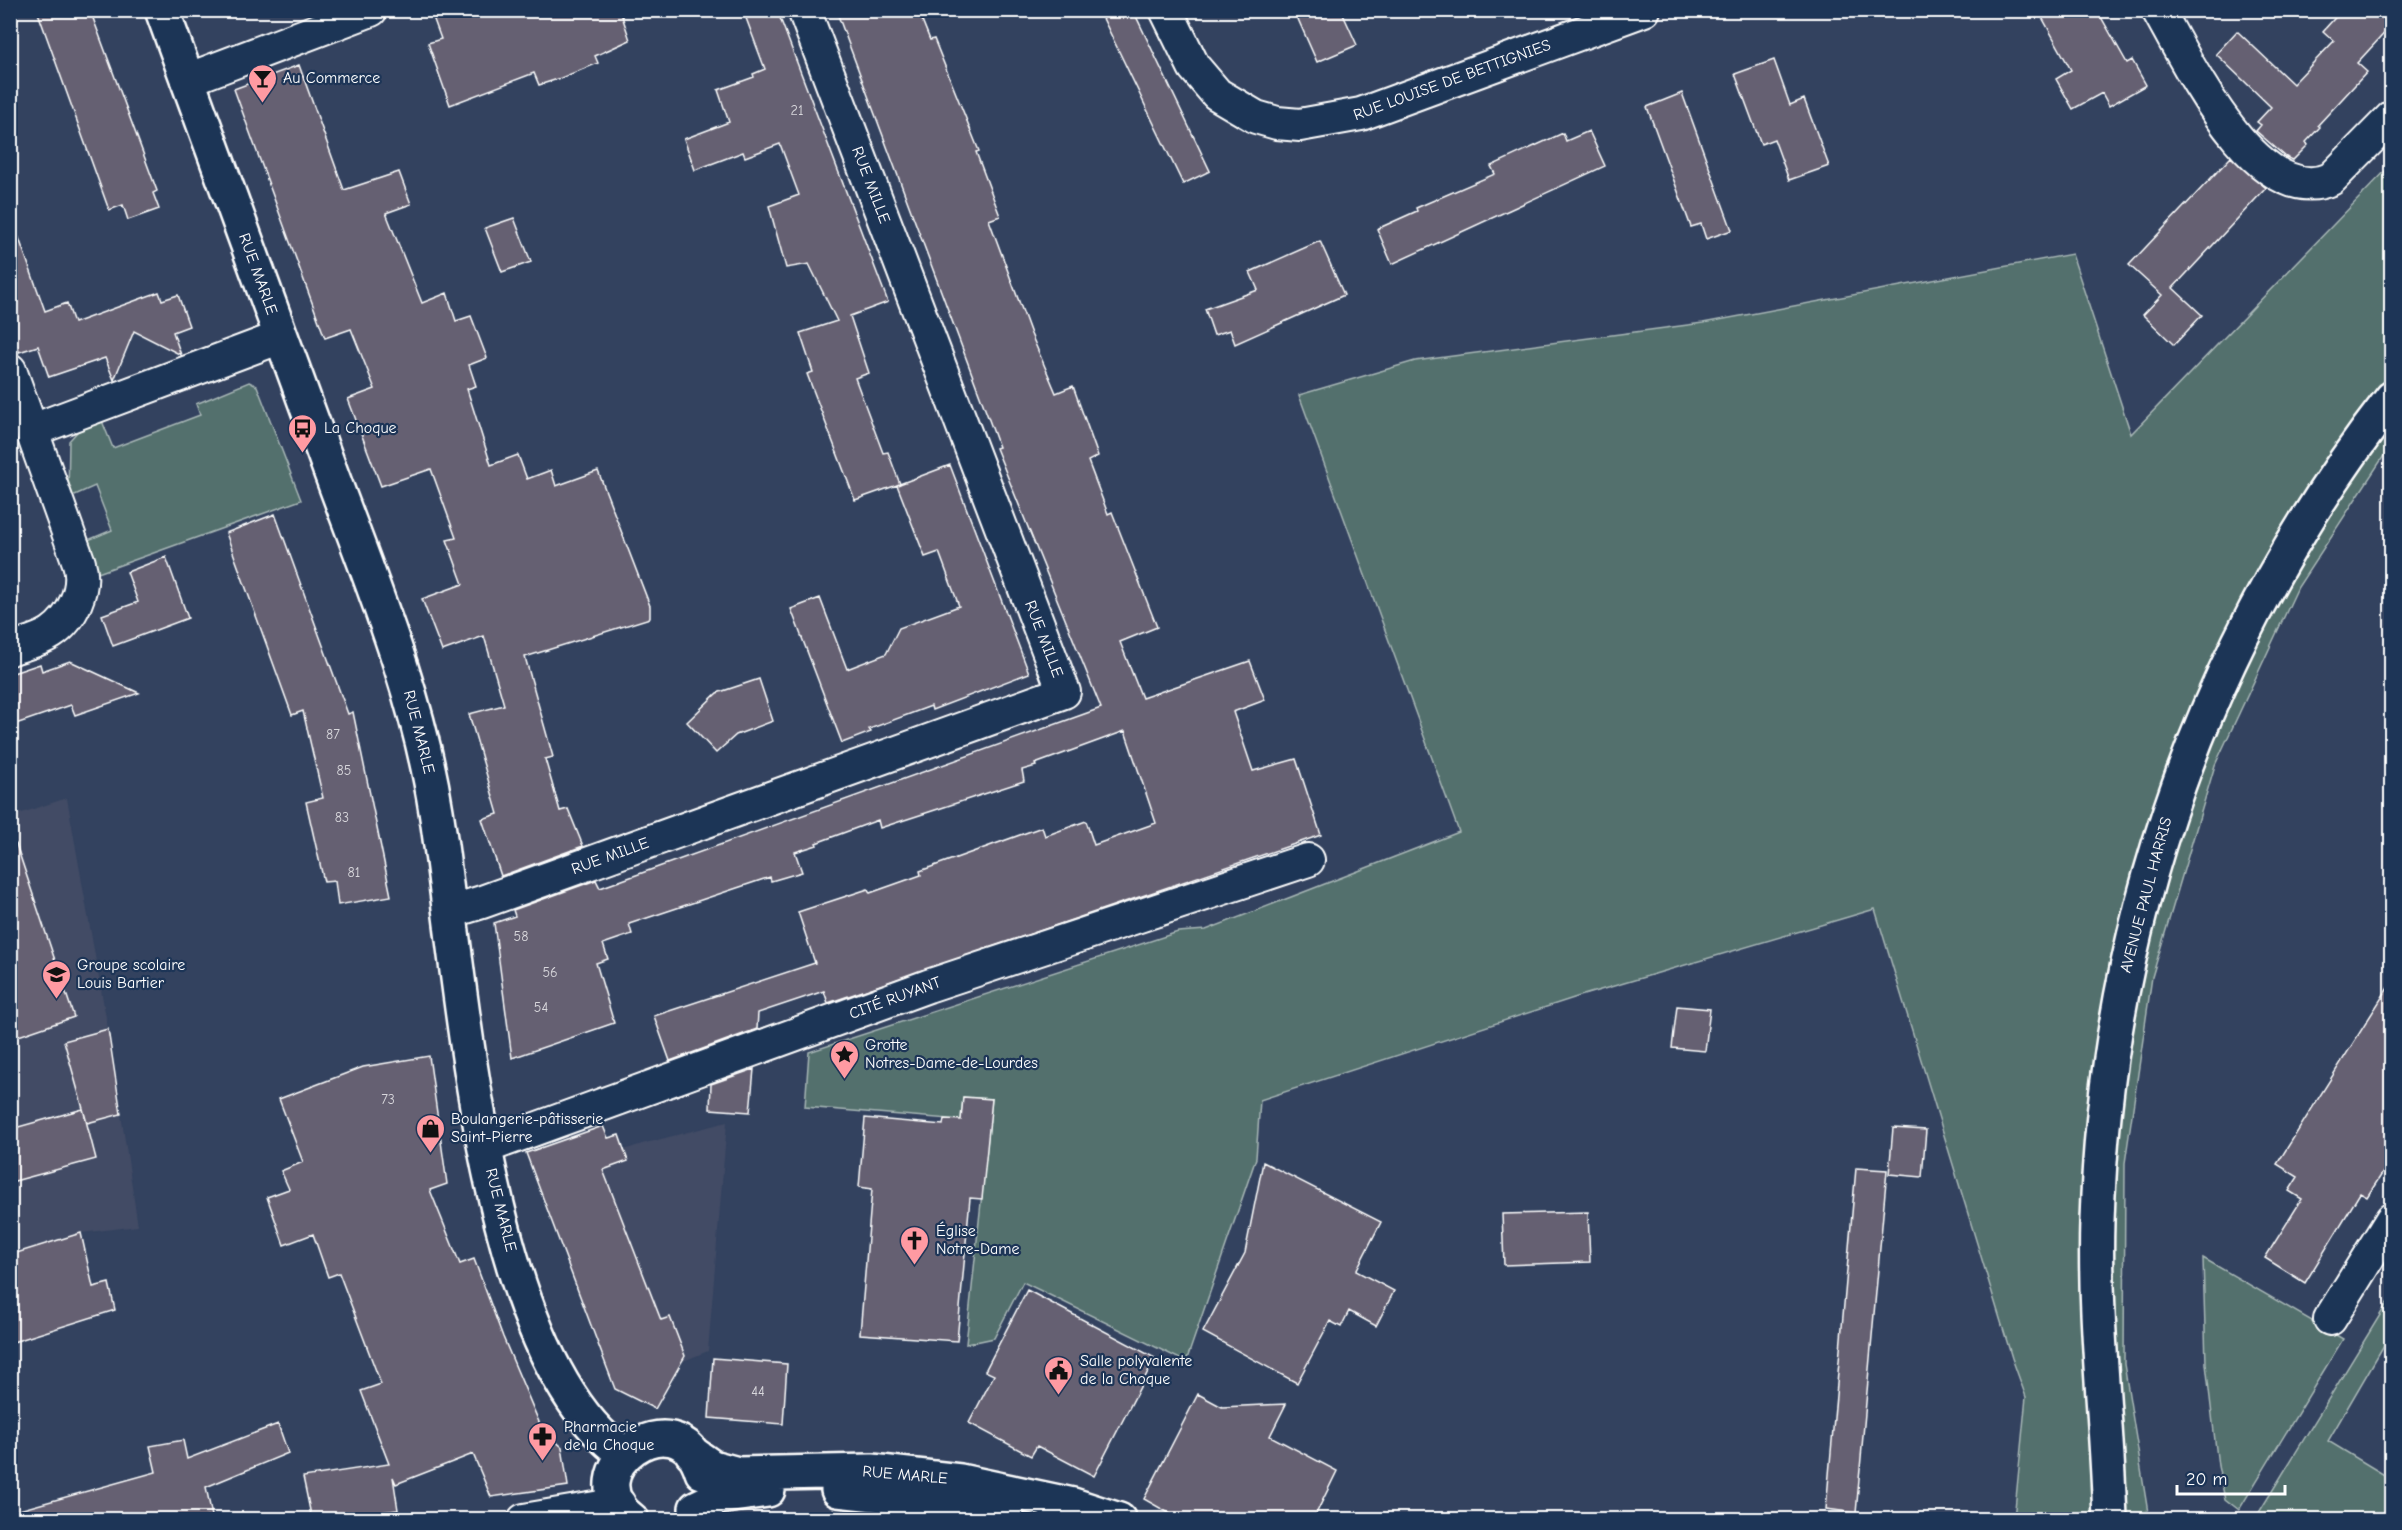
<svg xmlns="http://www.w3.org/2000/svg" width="2402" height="1530" font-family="'Comic Neue',sans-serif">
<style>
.built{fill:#424b65}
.green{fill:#526f6d;stroke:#a8b7b6;stroke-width:1.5}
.building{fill:#656072;stroke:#fff;stroke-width:1.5}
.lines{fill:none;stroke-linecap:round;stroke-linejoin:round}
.minor-casing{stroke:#fff;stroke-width:36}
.secondary-casing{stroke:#fff;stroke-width:38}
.minor{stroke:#1d3557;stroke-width:32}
.secondary{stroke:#1d3557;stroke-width:33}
.labels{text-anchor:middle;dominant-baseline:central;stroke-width:4.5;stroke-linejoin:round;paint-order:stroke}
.number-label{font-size:14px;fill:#d8d7dc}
.poi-label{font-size:16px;fill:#fff;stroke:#1d3557;text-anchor:start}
.street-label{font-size:16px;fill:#fff;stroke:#1d3557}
</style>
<rect width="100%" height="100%" fill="#33425f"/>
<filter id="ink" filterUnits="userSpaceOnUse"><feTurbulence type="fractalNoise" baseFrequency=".0167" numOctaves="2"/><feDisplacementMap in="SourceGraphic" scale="12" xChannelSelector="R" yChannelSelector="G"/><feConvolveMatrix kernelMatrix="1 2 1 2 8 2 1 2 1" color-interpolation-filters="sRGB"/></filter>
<g filter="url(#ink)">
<path class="built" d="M 67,798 L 108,1029 L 138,1226 L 81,1233 L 11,1255 L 10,817 Z
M 727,1122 L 708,1351 L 615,1389 L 536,1180 L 642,1144 Z"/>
<path class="green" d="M 2391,165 L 2391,445 L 2298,587 L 2215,765 L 2152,977 L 2125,1163 L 2124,1364 L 2149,1519 L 2014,1519 L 2026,1397 L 2012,1358 L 1875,909 L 1580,996 L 1260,1100 L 1256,1158 L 1186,1362 L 1023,1282 L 994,1338 L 966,1344 L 992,1099 L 963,1097 L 961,1120 L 805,1107 L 809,1052 L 1178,932 L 1206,930 L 1459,832 L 1299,395 L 1415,361 L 1703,323 L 2072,254 L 2131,434 Z
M 249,382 L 257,386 L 301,500 L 98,573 L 86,541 L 112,530 L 95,486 L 68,498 L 69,441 L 78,431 L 102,421 L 113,448 L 200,415 L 196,404 Z
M 2203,1258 L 2343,1339 L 2239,1510 L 2225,1499 L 2218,1466 L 2206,1364 Z
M 2391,1297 L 2391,1333 L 2328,1441 L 2391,1479 L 2391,1519 L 2255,1519 Z"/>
<path class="building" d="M 37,10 L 90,10 L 157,191 L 153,193 L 159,209 L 128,220 L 123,205 L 109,210 Z
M 453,10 L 620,10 L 630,40 L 595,56 L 598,63 L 561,78 L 539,85 L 534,73 L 450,105 L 428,43 L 441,39 L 433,17 Z
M 743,10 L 777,10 L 888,302 L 850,316 L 869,373 L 855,378 L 883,453 L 888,452 L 900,484 L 855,500 L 807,374 L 813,372 L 800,333 L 837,321 L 809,264 L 786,268 L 769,206 L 799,195 L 780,144 L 745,157 L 743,152 L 695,170 L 684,139 L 729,122 L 718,90 L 754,77 L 753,74 L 765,69 Z
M 836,10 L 918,10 L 930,40 L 934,39 L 979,151 L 976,152 L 1000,216 L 989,220 L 1031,334 L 1056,393 L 1073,386 L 1098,456 L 1088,461 L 1108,514 L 1112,512 L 1157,627 L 1120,642 L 1142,698 L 1250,661 L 1265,700 L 1233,712 L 1253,771 L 1296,759 L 1321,835 L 828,1003 L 824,991 L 758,1013 L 757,1029 L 670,1061 L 654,1016 L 815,963 L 798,912 L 868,889 L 870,893 L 921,875 L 920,871 L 1042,827 L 1045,836 L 1086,821 L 1094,845 L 1156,823 L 1125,731 L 1035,764 L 1036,766 L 1022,770 L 1024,781 L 880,828 L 878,820 L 816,843 L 817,845 L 795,852 L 802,872 L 771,881 L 770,877 L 629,924 L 632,934 L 603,944 L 608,959 L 596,963 L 614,1023 L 512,1058 L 494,923 L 515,916 L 513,910 L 596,880 L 600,888 L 1101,708 L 996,448 L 999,447 L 988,417 Z
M 1099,10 L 1133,10 L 1210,171 L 1183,184 Z
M 1294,10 L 1341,10 L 1357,45 L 1317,62 Z
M 2038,10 L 2097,10 L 2127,63 L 2132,60 L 2146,85 L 2109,106 L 2102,93 L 2073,109 L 2056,79 L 2071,70 Z
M 2342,10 L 2391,10 L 2391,26 L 2357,63 L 2367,72 L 2318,125 L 2320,127 L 2306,142 L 2308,145 L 2293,160 L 2286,157 L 2256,131 L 2261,125 L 2257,122 L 2271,107 L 2216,54 L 2237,31 L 2293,84 L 2334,41 L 2323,31 Z
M 1774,60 L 1790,105 L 1804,99 L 1829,166 L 1789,180 L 1774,139 L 1761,144 L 1735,74 Z
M 299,65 L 344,190 L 399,172 L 411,204 L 386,213 L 422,303 L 447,293 L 456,321 L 471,316 L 487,358 L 469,365 L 476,386 L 467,389 L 491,465 L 518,455 L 527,479 L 551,470 L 556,486 L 598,471 L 650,606 L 650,618 L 525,657 L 553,757 L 545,759 L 560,811 L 568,809 L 583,846 L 501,876 L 482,819 L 498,814 L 469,714 L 504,705 L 484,636 L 442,651 L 422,599 L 463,584 L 447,540 L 456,538 L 431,469 L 381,486 L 348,399 L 375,389 L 351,329 L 325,338 L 234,89 Z
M 1682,93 L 1732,230 L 1706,239 L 1701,224 L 1691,227 L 1647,107 Z
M 1589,131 L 1605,166 L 1392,264 L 1377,229 L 1417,211 L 1416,208 L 1495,174 L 1491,166 L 1563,133 L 1566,141 Z
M 2231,157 L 2266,188 L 2173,288 L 2202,315 L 2174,345 L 2143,315 L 2162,295 L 2129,265 Z
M 514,218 L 531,262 L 502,272 L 485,228 Z
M 10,227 L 15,227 L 45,311 L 67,303 L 74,323 L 159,292 L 162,300 L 178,295 L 189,326 L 173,332 L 181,355 L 134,331 L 114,380 L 105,358 L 49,377 L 38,346 L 19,352 L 10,326 Z
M 1320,241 L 1344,295 L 1235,344 L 1230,330 L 1214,335 L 1205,309 L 1258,290 L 1250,272 Z
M 950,465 L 1029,673 L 932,710 L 931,706 L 869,729 L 871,732 L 842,743 L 791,609 L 820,598 L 847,669 L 886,654 L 899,628 L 959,606 L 939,552 L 925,557 L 897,485 Z
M 275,514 L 348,714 L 353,712 L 391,896 L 338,905 L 335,881 L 324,882 L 306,802 L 323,798 L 303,711 L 292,715 L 226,533 Z
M 166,557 L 188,618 L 113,646 L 102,615 L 138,602 L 127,572 Z
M 70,661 L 139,693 L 75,715 L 71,705 L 10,726 L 10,674 L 40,664 L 42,671 Z
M 759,679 L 773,721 L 736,735 L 716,753 L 687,722 L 717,693 Z
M 16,844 L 74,1017 L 10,1039 L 10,845 Z
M 2391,983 L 2391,1160 L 2367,1197 L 2360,1193 L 2305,1283 L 2265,1258 L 2302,1199 L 2289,1191 L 2298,1177 L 2277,1164 Z
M 1677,1006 L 1710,1009 L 1705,1051 L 1672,1048 Z
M 108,1029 L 121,1114 L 87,1123 L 64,1041 Z
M 429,1056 L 447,1184 L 430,1190 L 460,1264 L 474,1259 L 503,1337 L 542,1429 L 562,1447 L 568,1486 L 491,1497 L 473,1454 L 396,1484 L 393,1477 L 398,1510 L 312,1520 L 303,1477 L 389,1464 L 361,1391 L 381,1384 L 339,1273 L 328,1277 L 313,1234 L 284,1245 L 267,1197 L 289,1189 L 281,1171 L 303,1162 L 279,1099 L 363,1067 Z
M 754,1069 L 750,1112 L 710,1109 L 711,1084 Z
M 963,1097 L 992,1099 L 982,1199 L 970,1198 L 957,1341 L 860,1334 L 872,1189 L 859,1187 L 865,1118 L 943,1125 L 944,1119 L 961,1120 Z
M 83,1109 L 96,1159 L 11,1182 L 11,1129 Z
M 603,1126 L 608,1138 L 619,1135 L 628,1161 L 603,1170 L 661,1320 L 670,1317 L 685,1356 L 655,1409 L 615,1389 L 526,1153 Z
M 1893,1128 L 1926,1130 L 1922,1177 L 1889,1174 Z
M 1263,1162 L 1381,1222 L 1356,1271 L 1394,1291 L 1376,1326 L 1349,1311 L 1341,1327 L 1330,1321 L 1297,1383 L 1203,1332 L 1245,1253 Z
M 1856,1168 L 1887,1170 L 1856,1513 L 1826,1509 Z
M 1588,1212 L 1590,1262 L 1504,1265 L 1502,1214 Z
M 81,1233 L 93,1287 L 109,1283 L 115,1310 L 10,1343 L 10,1255 Z
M 1027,1290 L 1155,1358 L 1094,1476 L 1037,1446 L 1031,1456 L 969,1423 L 994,1375 L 985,1371 Z
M 713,1358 L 787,1364 L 783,1424 L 709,1418 Z
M 1198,1394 L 1222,1407 L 1286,1404 L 1270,1436 L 1337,1471 L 1313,1520 L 1181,1520 L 1144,1499 Z
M 278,1424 L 288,1453 L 206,1487 L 212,1516 L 195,1520 L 21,1520 L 19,1510 L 156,1472 L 150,1446 L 183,1440 L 187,1459 Z"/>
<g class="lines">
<defs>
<path id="minor" d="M 1166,10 L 1194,67 L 1217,94 L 1256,117 L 1277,123 L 1300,125 L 1361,114 L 1644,10
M 2158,10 C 2187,61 2257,211 2331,179 L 2392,117
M 187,80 L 371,10
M 10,370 L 79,563 C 87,588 72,619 51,633 C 39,641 23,644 10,649
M 33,430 L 281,337
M 450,912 L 482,902 L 1064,692 L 804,10
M 486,1147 L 928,986 L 1308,860
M 2330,1319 L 2392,1219
M 524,1520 L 619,1504"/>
<path id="secondary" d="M 162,10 C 218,165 275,319 331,473 C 372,584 418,694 436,811 C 462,974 482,1356 624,1454
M 692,1453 L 712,1467 L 738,1474 L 872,1471 L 960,1481 L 1073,1505 L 1119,1520
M 838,1490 L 902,1497 L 1007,1520
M 696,1508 L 719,1497 L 768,1490
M 632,1520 C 567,1472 678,1392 702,1472
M 2110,1520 C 2107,1420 2094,1321 2097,1221 C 2106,921 2207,635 2392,398"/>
</defs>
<use href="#minor" class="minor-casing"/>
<use href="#secondary" class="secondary-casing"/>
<use href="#minor" class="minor"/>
<use href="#secondary" class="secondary"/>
</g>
</g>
<defs>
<symbol id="bar-pin" viewBox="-11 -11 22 30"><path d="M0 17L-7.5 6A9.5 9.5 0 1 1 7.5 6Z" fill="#ff9aa2" stroke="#1d3557"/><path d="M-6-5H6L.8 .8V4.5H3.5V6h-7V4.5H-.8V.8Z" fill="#111"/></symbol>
<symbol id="bus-pin" viewBox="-11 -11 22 30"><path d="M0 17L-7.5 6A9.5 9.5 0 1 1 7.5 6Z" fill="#ff9aa2" stroke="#1d3557"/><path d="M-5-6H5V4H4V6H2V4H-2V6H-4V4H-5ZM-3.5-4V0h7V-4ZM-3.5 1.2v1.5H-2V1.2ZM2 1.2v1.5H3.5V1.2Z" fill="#111"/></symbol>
<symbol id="school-pin" viewBox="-11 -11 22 30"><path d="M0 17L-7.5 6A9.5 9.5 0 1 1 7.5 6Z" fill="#ff9aa2" stroke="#1d3557"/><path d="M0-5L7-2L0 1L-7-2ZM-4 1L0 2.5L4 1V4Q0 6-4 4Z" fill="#111"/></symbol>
<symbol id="sight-pin" viewBox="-11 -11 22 30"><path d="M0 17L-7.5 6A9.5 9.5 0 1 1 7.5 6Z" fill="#ff9aa2" stroke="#1d3557"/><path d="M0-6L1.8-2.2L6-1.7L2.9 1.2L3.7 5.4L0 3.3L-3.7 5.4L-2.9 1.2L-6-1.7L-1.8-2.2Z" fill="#111"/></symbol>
<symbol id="shop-pin" viewBox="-11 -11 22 30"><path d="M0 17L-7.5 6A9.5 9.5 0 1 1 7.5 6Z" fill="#ff9aa2" stroke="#1d3557"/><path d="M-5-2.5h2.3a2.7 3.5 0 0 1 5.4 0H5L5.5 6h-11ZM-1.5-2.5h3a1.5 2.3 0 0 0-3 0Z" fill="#111"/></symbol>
<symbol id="church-pin" viewBox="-11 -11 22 30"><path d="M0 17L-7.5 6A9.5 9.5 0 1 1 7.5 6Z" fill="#ff9aa2" stroke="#1d3557"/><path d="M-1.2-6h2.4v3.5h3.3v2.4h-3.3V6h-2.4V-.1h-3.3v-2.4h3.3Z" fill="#111"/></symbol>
<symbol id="civic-pin" viewBox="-11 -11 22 30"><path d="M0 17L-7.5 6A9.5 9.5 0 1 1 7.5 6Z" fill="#ff9aa2" stroke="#1d3557"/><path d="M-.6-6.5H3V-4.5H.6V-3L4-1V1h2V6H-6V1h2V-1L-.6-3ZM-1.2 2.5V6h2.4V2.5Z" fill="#111"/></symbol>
<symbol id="pharmacy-pin" viewBox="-11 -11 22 30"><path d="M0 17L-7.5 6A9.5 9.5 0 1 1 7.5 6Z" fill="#ff9aa2" stroke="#1d3557"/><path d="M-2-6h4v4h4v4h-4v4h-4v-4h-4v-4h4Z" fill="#111"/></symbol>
</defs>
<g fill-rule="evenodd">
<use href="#bar-pin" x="246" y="62" width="33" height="45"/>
<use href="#bus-pin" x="286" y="412" width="33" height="45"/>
<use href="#school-pin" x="40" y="958" width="33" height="45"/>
<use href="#sight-pin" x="828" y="1038" width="33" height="45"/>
<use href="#shop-pin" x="414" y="1112" width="33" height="45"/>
<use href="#church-pin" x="898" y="1224" width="33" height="45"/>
<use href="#civic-pin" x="1042" y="1354" width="33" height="45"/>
<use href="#pharmacy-pin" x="526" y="1420" width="33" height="45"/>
</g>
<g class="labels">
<g class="number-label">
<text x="797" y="110">21</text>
<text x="333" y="734">87</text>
<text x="344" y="770">85</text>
<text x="342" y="817">83</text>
<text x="354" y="872">81</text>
<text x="521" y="936">58</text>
<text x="550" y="972">56</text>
<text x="541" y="1007">54</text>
<text x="388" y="1099">73</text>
<text x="758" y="1391">44</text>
</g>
<g class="poi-label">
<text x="283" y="78">Au Commerce</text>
<text x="324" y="428">La Choque</text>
<text x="77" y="965">Groupe scolaire<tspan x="77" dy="18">Louis Bartier</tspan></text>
<text x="865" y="1045">Grotte<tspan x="865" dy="18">Notres-Dame-de-Lourdes</tspan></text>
<text x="451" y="1119">Boulangerie-pâtisserie<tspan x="451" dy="18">Saint-Pierre</tspan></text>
<text x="936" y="1231">Église<tspan x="936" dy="18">Notre-Dame</tspan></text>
<text x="1080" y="1361">Salle polyvalente<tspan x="1080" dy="18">de la Choque</tspan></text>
<text x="564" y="1427">Pharmacie<tspan x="564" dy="18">de la Choque</tspan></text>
</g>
<g class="street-label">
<text transform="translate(1452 80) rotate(-20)">RUE LOUISE DE BETTIGNIES</text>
<text transform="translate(871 185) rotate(69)">RUE MILLE</text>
<text transform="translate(258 274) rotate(70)">RUE MARLE</text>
<text transform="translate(1044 639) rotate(69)">RUE MILLE</text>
<text transform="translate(419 732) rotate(76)">RUE MARLE</text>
<text transform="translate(610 856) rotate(-20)">RUE MILLE</text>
<text transform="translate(2146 895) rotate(-75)">AVENUE PAUL HARRIS</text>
<text transform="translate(895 998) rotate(-20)">CITÉ RUYANT</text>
<text transform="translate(501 1210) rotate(76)">RUE MARLE</text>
<text transform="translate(905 1475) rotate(5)">RUE MARLE</text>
</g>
</g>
<rect width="2402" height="1530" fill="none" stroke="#1d3557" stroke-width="36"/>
<rect x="18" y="18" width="2366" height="1494" fill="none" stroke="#fff" stroke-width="2" filter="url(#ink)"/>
<path d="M2177 1485v9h108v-9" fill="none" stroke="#ffffff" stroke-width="3"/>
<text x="2186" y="1485" font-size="18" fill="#ffffff" stroke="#1d3557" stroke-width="4.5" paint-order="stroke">20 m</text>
</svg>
